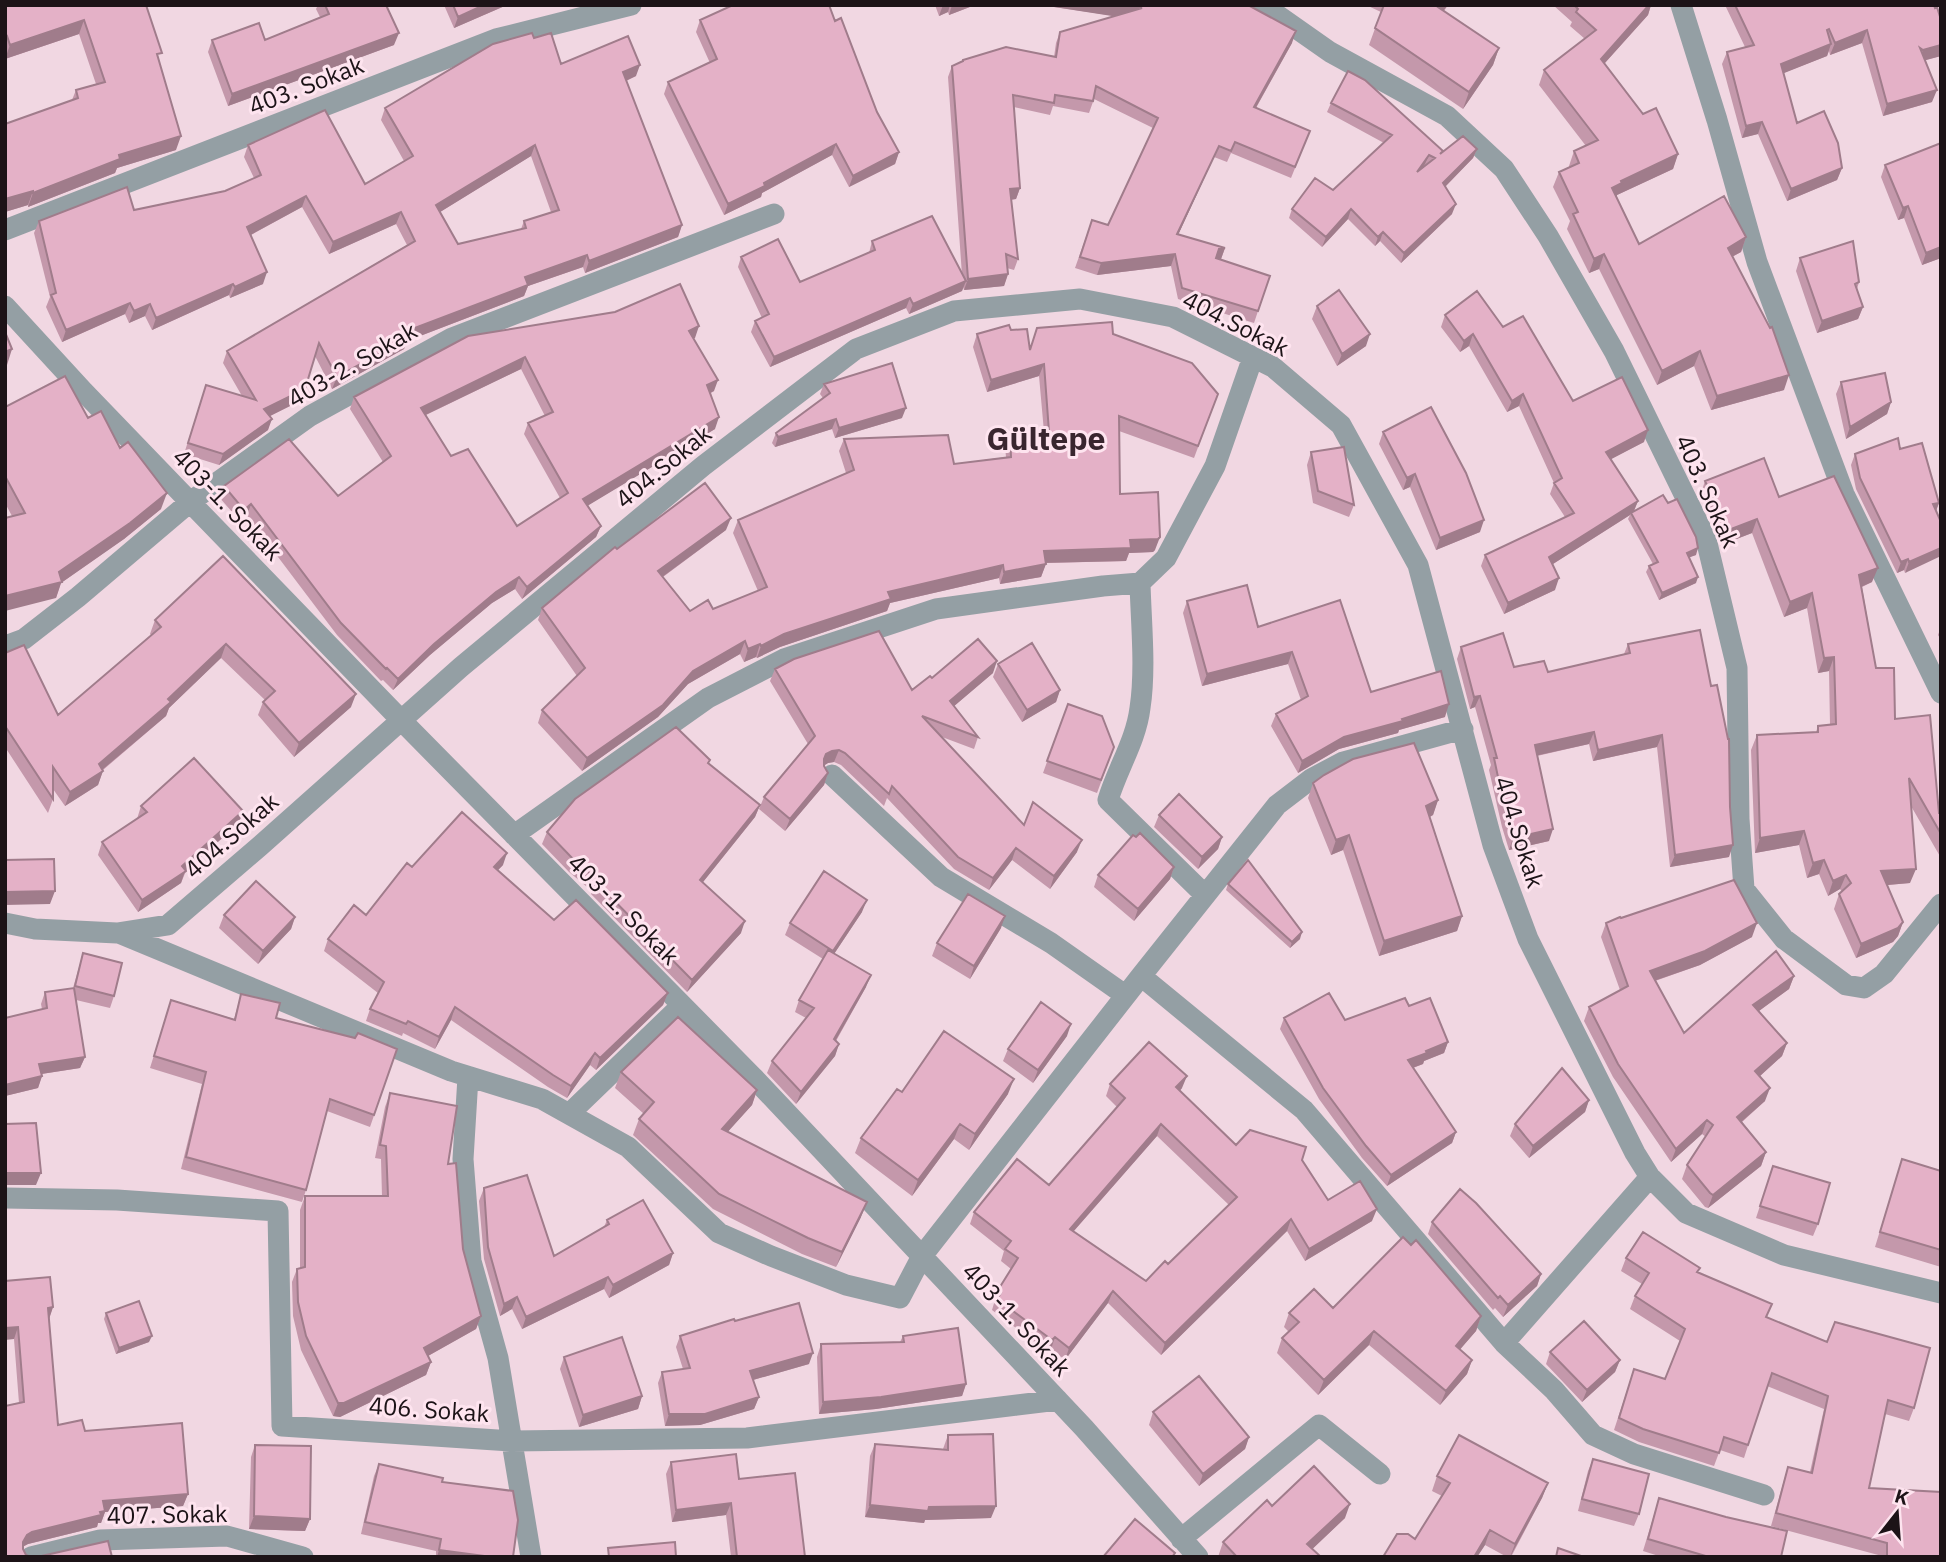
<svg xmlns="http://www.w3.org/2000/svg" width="1946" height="1562" font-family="'IBM Plex Sans',sans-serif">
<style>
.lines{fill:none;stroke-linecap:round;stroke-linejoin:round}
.minor{stroke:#949fa4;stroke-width:21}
.wall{fill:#c498ab;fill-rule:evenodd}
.shaded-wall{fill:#a07c8b}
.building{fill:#e4b1c7;stroke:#a07c8b;stroke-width:2;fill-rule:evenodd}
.labels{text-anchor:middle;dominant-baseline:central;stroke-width:6;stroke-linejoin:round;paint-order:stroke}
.street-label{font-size:24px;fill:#1c1317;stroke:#fee4ef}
.district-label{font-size:32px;font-weight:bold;fill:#39262f;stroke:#fee4ef}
</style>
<rect width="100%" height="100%" fill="#f1d7e2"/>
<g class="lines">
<path class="minor" d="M 1263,5 L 1330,52 L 1447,116 L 1504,169 L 1548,236 L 1614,351 L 1706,539 L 1737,668 L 1739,819 L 1744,889 L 1784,939 L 1846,985 L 1864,988 L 1884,974 L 1941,904
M 1681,5 L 1717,120 L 1757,262 L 1844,494 L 1941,693
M 5,230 L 496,39 L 631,5
M 5,306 L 84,392 L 190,502 L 401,720 L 753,1077 L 1084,1428 L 1198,1557
M 1140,583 C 1141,622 1146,669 1140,708 C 1136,741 1117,769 1108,800 L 1205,895
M 5,646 L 24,639 L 78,597 L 190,502 L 310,416 L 452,338 L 774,214
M 832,775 L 941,877 L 1051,943 L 1125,995
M 514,835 L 708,698 L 784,659 L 936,609 L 1103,586 L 1140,583 L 1166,558 L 1215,466 L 1253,357
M 5,923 L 35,929 L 117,933 L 168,925 L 260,846 L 461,667 L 703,466 L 856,349 L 954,311 L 1080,299 L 1173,317 L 1273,367 L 1341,425 L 1418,565 L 1493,845 L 1528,939 L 1635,1153 L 1650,1177 L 1686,1213 L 1784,1255 L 1941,1293
M 119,933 L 451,1071 L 542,1099 L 628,1147 L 719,1233 L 771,1256 L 846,1285 L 900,1298 L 922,1256 L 1141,976 L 1277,805 L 1311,779 L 1343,762 L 1463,729
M 1141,976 L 1304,1110 L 1504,1343 L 1554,1390 L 1593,1435 L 1634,1454 L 1764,1495
M 468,1077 L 463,1159 L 471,1261 L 498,1358 L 531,1557
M 569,1114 L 682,1005
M 5,1198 L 117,1200 L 278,1211 L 282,1426 L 512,1441 L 747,1438 L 1058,1400
M 1504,1343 L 1650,1177
M 1181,1539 L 1319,1425 L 1380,1474
M 31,1557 L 100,1540 L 227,1536 L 303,1557"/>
</g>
<path class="wall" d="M 5,5 L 146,5 L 159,60 L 176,150 L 117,168 L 115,173 L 28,207 L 28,205 L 5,212 L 5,124 L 72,100 L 76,90 L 96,84 L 79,34 L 5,59 Z
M 318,5 L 386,5 L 394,45 L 228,106 L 208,52 L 212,40 L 265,40 L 320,17 L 316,9 Z
M 444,5 L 507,5 L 454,28 Z
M 935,5 L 975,5 L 949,15 L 948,12 L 939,16 Z
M 1041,5 L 1248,5 L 1292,43 L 1256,108 L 1310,131 L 1291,178 L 1231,153 L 1227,162 L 1214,157 L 1178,235 L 1225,248 L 1221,259 L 1220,259 L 1258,311 L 1254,323 L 1178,299 L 1171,266 L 1097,275 L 1075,268 L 1092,220 L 1108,225 L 1153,128 L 1094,99 L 1089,113 L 1053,106 L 1050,115 L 1014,107 L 1020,188 L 1016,199 L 1011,200 L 1018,259 L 1014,270 L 1007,268 L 1008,274 L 1004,286 L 964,290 L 963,287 L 962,291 L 909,314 L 906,308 L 770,367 L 751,332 L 755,321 L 762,318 L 738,267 L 741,257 L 800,282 L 869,253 L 872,241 L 962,275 L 948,77 L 952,66 L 962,62 L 963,60 L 1054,57 L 1056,43 L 1060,32 L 1115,16 Z
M 1366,5 L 1448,5 L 1444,11 L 1499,48 L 1493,65 L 1463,109 L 1369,45 L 1381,12 Z
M 1553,5 L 1651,5 L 1648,15 L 1604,64 L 1643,114 L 1678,154 L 1673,169 L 1617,195 L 1617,197 L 1639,244 L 1746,237 L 1741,252 L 1732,257 L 1784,390 L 1711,410 L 1694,366 L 1657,385 L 1599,269 L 1589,273 L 1567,229 L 1570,221 L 1553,187 L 1559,172 L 1569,167 L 1569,166 L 1574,151 L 1586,146 L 1539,85 L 1544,70 L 1585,39 L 1570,26 L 1572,22 Z
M 1725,5 L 1934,5 L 1941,20 L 1941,56 L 1925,60 L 1932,102 L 1883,116 L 1862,43 L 1830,55 L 1829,51 L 1827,56 L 1783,73 L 1797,123 L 1842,168 L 1837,180 L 1787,201 L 1758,134 L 1742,138 L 1722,64 L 1727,52 L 1745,47 Z
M 700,20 L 835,21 L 877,112 L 899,152 L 895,164 L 849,187 L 832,155 L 762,193 L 761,197 L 724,215 L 664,94 L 668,82 L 710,63 L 696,32 Z
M 534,38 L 561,64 L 636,76 L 626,81 L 682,225 L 678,237 L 585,273 L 583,267 L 528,286 L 524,296 L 407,341 L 404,349 L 332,389 L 315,356 L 300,401 L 270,416 L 268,430 L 219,465 L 184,454 L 206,385 L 242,396 L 223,363 L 227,351 L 407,245 L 396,224 L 329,254 L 302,207 L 251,235 L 263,284 L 230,298 L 229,295 L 152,330 L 145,316 L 129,323 L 125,314 L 62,342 L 46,307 L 50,297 L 34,233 L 39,221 L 134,210 L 225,191 L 254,178 L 244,157 L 248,145 L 365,184 L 404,161 L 381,120 L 385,108 ZM 531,156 L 551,212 L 524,221 L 521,229 L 458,244 L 440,212 Z
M 1331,103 L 1442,153 L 1477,149 L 1473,158 L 1445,187 L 1452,214 L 1401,263 L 1380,241 L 1375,246 L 1348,219 L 1322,247 L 1289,218 L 1292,209 L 1333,190 L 1384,143 L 1327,112 Z
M 1885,165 L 1941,258 L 1922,265 L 1904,218 L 1898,220 L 1881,177 Z
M 1800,258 L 1859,282 L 1857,289 L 1863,307 L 1858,319 L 1817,333 L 1796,271 Z
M 1317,306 L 1366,346 L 1337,366 L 1312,319 Z
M 1445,315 L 1503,327 L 1573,401 L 1644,442 L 1610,459 L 1638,501 L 1634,511 L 1696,555 L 1689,557 L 1696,583 L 1659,600 L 1646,572 L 1649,566 L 1653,564 L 1628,519 L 1630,515 L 1553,564 L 1555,590 L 1504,614 L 1481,566 L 1485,555 L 1565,517 L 1550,494 L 1554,483 L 1519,406 L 1507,412 L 1469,346 L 1460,352 L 1441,327 Z
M 1011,330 L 1030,349 L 1113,334 L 1218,394 L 1194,458 L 1119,431 L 1120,494 L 1155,550 L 1153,552 L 1129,553 L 1126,561 L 1046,563 L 1041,577 L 1000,584 L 999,578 L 890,603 L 887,611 L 780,647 L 757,658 L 756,657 L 744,662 L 740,654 L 688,684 L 658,717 L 582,771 L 538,723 L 542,710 L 577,676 L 538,620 L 542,608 L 617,549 L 726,530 L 663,577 L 690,611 L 713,609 L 758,591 L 733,533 L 738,520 L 846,473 L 839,451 L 844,439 L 954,464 L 1006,457 L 1005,446 L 1010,433 L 1044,432 L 1039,376 L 987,392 L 973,347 L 977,334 Z
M 468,336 L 695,338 L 694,338 L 714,391 L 711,393 L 715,429 L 588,505 L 601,526 L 596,537 L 522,599 L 515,589 L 492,603 L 430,655 L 393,690 L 383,680 L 381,681 L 337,635 L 247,516 L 240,521 L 219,497 L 224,486 L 338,496 L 383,462 L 350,409 L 354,397 ZM 521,369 L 545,416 L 528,423 L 524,434 L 560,498 L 517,526 L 451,456 L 426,415 Z
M 1841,382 L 1891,402 L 1887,414 L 1846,439 L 1836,394 Z
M 824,384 L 902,418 L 835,438 L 832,429 L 775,447 L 772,443 L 776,433 L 823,398 L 820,394 Z
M 5,407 L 88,418 L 120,448 L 161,509 L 124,539 L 61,583 L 56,598 L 5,503 Z
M 1383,432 L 1480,532 L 1436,550 L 1410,487 L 1403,490 L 1379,444 Z
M 1900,449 L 1939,503 L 1936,511 L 1905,573 L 1904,570 L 1897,573 L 1856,489 L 1851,465 L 1855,454 Z
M 1311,452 L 1354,505 L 1349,517 L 1313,503 L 1307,465 Z
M 1705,481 L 1779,497 L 1872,582 L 1862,587 L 1876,668 L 1895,719 L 1939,813 L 1941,813 L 1941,858 L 1911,806 L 1910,883 L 1887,885 L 1903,922 L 1898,936 L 1893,942 L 1856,958 L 1834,909 L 1839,894 L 1842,892 L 1840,889 L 1828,896 L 1819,874 L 1807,878 L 1799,845 L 1755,853 L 1751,750 L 1757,735 L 1816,732 L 1818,726 L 1830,725 L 1829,671 L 1818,673 L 1807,608 L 1784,617 L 1752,533 L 1721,545 L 1718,533 L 1700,496 Z
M 223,556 L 351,707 L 294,757 L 258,715 L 263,702 L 265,700 L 221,658 L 169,708 L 166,716 L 103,770 L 98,785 L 65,806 L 53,789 L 53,799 L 48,813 L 5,747 L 5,653 L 58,715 L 151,635 L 150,634 L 155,620 Z
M 1187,601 L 1258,627 L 1371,692 L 1445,717 L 1399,730 L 1398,733 L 1339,749 L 1298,773 L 1271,726 L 1276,714 L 1301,700 L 1288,664 L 1202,686 L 1183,613 Z
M 1941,627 L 1941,640 L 1938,635 Z
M 1628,644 L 1729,857 L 1670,867 L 1657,747 L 1593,761 L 1589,744 L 1537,756 L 1549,841 L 1509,850 L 1502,827 L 1489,770 L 1491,765 L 1475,707 L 1470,709 L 1457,659 L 1461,647 L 1514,667 L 1548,672 L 1624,654 Z
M 998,664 L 1060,690 L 1056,702 L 1022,722 L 993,677 Z
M 775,669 L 912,690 L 932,678 L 993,673 L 954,706 L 978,737 L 974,749 L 942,737 L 1024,825 L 1077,852 L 1050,889 L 1012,860 L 989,890 L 954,869 L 887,798 L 884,806 L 841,765 L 834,762 L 828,763 L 824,765 L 828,773 L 824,785 L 785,831 L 759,809 L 764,797 L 808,744 L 770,681 Z
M 1068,704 L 1114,747 L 1097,793 L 1043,773 Z
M 709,764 L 760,805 L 755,817 L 703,882 L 741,933 L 687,992 L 591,894 L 592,891 L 569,872 L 542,844 L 547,832 Z
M 1313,783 L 1438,800 L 1433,815 L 1430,817 L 1462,916 L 1457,931 L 1379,956 L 1343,850 L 1331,855 L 1308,798 Z
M 141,806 L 239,823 L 186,871 L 181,883 L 138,912 L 98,855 L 102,842 L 137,819 Z
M 1159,815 L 1222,837 L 1218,849 L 1198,869 L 1154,827 Z
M 503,865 L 498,870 L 554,920 L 668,993 L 663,1005 L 596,1070 L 590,1065 L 567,1098 L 548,1087 L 451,1020 L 435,1049 L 403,1033 L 402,1036 L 366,1021 L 370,1009 L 378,993 L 324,951 L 328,939 L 366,915 L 412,867 Z
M 1174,867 L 1170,879 L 1134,921 L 1094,887 L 1098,875 Z
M 1228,884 L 1300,939 L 1290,948 L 1226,890 Z
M 862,912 L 834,954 L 866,987 L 836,1041 L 839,1044 L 835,1056 L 796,1104 L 767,1073 L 772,1061 L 806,1018 L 795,1012 L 799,1000 L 823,959 L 785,935 L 790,923 Z
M 224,915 L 295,917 L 291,929 L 258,964 L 219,928 Z
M 1621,918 L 1752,937 L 1700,965 L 1655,981 L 1684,1033 L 1794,976 L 1789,989 L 1759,1011 L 1787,1043 L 1782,1056 L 1760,1076 L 1765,1101 L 1742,1122 L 1766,1152 L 1761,1166 L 1708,1208 L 1705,1207 L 1682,1179 L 1687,1165 L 1706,1137 L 1702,1134 L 1671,1162 L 1613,1077 L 1584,1021 L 1589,1007 L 1620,990 L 1601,937 L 1606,923 Z
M 1001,928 L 970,979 L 932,956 L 937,943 Z
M 83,953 L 114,996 L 110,1008 L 76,1000 L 85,1057 L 80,1068 L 41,1074 L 42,1076 L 38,1088 L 5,1096 L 5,1018 L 42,1009 L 41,1004 L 45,992 L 73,988 Z
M 241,994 L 276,1018 L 397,1049 L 370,1127 L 327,1111 L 306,1190 L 302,1202 L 181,1169 L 202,1084 L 150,1068 L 171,1000 L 234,1019 Z
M 1409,1006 L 1448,1042 L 1444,1053 L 1424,1061 L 1423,1064 L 1413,1068 L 1456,1132 L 1452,1143 L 1387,1186 L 1362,1158 L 1319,1099 L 1280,1029 L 1284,1018 L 1345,1020 Z
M 1067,1036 L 1033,1083 L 1003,1061 L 1008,1049 Z
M 621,1072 L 757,1090 L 752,1105 L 727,1132 L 861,1217 L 836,1267 L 802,1254 L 713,1209 L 633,1135 L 639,1119 L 644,1114 L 615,1088 Z
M 1110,1084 L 1182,1088 L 1180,1091 L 1236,1145 L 1302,1160 L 1328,1200 L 1372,1221 L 1305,1261 L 1287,1231 L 1161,1355 L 1108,1303 L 1065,1360 L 1051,1349 L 1048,1352 L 992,1310 L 998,1290 L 1011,1269 L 1001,1261 L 1004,1251 L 970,1224 L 974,1212 L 1049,1185 L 1117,1107 L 1106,1096 ZM 1157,1136 L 1229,1205 L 1168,1264 L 1146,1281 L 1073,1232 Z
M 902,1092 L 1008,1094 L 969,1150 L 954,1139 L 912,1196 L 855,1153 L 861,1138 Z
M 390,1093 L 448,1164 L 463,1249 L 481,1316 L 476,1329 L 428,1356 L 431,1362 L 426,1375 L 340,1417 L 333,1416 L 301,1350 L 293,1316 L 292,1282 L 297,1269 L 300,1268 L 300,1210 L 305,1196 L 382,1196 L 381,1159 L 375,1158 L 385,1107 Z
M 1589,1100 L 1585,1112 L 1529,1158 L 1510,1136 L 1515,1124 Z
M 1902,1159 L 1941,1171 L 1941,1267 L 1875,1247 Z
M 1773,1166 L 1818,1224 L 1813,1236 L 1756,1218 Z
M 484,1188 L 554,1256 L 604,1227 L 607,1220 L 673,1253 L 669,1265 L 609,1298 L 604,1289 L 522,1329 L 512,1309 L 500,1316 L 484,1259 L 479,1201 Z
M 1432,1222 L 1541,1274 L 1537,1286 L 1503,1317 L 1495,1308 L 1493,1310 L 1428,1234 Z
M 1626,1258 L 1698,1273 L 1767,1317 L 1914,1408 L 1909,1421 L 1885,1414 L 1869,1488 L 1940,1550 L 1940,1557 L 1882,1557 L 1882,1556 L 1771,1526 L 1784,1480 L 1788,1467 L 1810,1472 L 1824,1409 L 1767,1386 L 1744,1458 L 1720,1450 L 1714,1466 L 1639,1442 L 1614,1430 L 1634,1369 L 1665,1379 L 1680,1341 L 1630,1309 L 1635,1296 L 1642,1284 L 1621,1271 Z
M 5,1281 L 53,1307 L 49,1319 L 58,1425 L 85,1431 L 188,1494 L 183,1506 L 105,1512 L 101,1523 L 98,1523 L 97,1527 L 28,1544 L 5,1557 L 19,1403 L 14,1339 Z
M 1333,1308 L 1481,1316 L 1476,1331 L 1460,1349 L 1472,1360 L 1467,1374 L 1440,1405 L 1369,1345 L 1318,1395 L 1277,1353 L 1282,1338 L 1289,1332 L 1284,1327 L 1289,1313 Z
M 106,1313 L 149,1342 L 116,1354 L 104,1319 Z
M 735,1321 L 809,1364 L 753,1380 L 759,1397 L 754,1409 L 700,1425 L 665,1426 L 658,1383 L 662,1372 L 683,1369 L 676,1347 L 680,1336 Z
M 903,1336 L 966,1384 L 962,1396 L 876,1409 L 819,1414 L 817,1357 L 821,1344 L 900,1342 Z
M 1550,1352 L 1620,1360 L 1615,1372 L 1582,1402 L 1546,1364 Z
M 564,1357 L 642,1396 L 638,1409 L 579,1427 L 560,1369 Z
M 1153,1412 L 1249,1437 L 1245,1449 L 1199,1486 L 1149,1425 Z
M 948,1435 L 991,1518 L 925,1520 L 924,1523 L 865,1517 L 870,1456 L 875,1444 L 943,1449 Z
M 255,1445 L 310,1519 L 305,1531 L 249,1529 L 251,1457 Z
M 1593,1459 L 1639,1514 L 1634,1526 L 1578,1511 L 1588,1471 Z
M 671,1462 L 739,1479 L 805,1557 L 731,1557 L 726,1515 L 672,1522 L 666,1474 Z
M 379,1464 L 442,1482 L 513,1557 L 436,1557 L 436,1551 L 361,1534 L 374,1476 Z
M 1437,1476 L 1548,1483 L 1542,1498 L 1511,1557 L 1507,1557 L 1485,1545 L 1477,1557 L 1383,1557 L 1415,1539 L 1442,1496 L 1432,1491 Z
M 1659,1498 L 1781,1557 L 1662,1557 L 1643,1551 Z
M 1272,1506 L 1345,1518 L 1312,1549 L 1321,1557 L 1218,1557 L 1223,1542 Z"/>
<path class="shaded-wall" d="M 484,5 L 507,5 L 454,28 L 458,17 Z
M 943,5 L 950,5 L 948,12 L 939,16 Z
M 952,5 L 975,5 L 949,15 Z
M 1041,5 L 1122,5 L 1142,8 L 1138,20 Z
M 1440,5 L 1448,5 L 1432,24 L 1438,7 Z
M 1649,5 L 1651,5 L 1648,15 L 1595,74 L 1601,59 Z
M 84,20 L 79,34 L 5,59 L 10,45 Z
M 1867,30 L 1862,43 L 1830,55 L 1835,43 Z
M 1296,31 L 1292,43 L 1250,118 L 1254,107 Z
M 399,33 L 394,45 L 228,106 L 232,94 Z
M 1831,44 L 1827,56 L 1777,76 L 1781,64 Z
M 1941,45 L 1941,56 L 1919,62 L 1923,50 Z
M 1499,48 L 1493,65 L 1463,109 L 1469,92 Z
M 640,65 L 636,76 L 619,84 L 623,72 Z
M 1937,90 L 1932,102 L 1883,116 L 1887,104 Z
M 1762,122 L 1758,134 L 1742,138 L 1746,126 Z
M 181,136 L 176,150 L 117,168 L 115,173 L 28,207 L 33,193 L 119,155 Z
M 836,144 L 832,155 L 762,193 L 761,197 L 724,215 L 728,204 Z
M 535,145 L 531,156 L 432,217 L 436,205 Z
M 1219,146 L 1214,157 L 1173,246 L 1177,234 Z
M 1477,149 L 1473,158 L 1439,193 L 1443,183 Z
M 899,152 L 895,164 L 849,187 L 853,176 Z
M 1678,154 L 1673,169 L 1617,195 L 1616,198 L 1612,188 L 1621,181 Z
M 1429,155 L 1425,164 L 1413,182 L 1417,172 Z
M 1842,168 L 1837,180 L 1787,201 L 1791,189 Z
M 1020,188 L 1016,199 L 1006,200 L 1010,189 Z
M 33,191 L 28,205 L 5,212 L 5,199 Z
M 306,196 L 302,207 L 243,239 L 247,227 Z
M 1456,204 L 1452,214 L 1401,263 L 1404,253 Z
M 1908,206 L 1904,218 L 1898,220 L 1903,208 Z
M 1351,209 L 1348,219 L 1322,247 L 1326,237 Z
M 401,212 L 396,224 L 329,254 L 333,242 Z
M 682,225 L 678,237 L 585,273 L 589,261 Z
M 1383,232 L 1380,241 L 1375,246 L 1378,237 Z
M 1746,237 L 1741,252 L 1722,262 L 1728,248 Z
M 1941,247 L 1941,258 L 1922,265 L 1926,253 Z
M 1225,248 L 1221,259 L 1215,261 L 1219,249 Z
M 1175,254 L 1171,266 L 1097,275 L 1101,263 Z
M 1604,254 L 1599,269 L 1589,273 L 1594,259 Z
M 587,255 L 583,267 L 528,286 L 524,296 L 407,341 L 404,349 L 332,389 L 337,377 L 407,331 L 525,277 Z
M 267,272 L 263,284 L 230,298 L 235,287 Z
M 1008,274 L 1004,286 L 964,290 L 968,279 Z
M 966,281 L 962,291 L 909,314 L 913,304 Z
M 233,284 L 229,295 L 152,330 L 156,318 Z
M 910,298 L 906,308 L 770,367 L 774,357 Z
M 130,303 L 125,314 L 62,342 L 66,330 Z
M 150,304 L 145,316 L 129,323 L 134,311 Z
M 1863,307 L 1858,319 L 1817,333 L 1822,321 Z
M 699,326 L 695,338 L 685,342 L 689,331 Z
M 1370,334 L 1366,346 L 1337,366 L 1342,354 Z
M 1473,334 L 1469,346 L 1460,352 L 1464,341 Z
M 12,349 L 7,365 L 5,366 L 5,352 Z
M 1700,351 L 1694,366 L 1657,385 L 1662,371 Z
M 525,357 L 521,369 L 417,419 L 421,408 Z
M 1044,364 L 1039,376 L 987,392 L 991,380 Z
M 1789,375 L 1784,390 L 1711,410 L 1717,396 Z
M 718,380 L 714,391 L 703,396 L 707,385 Z
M 305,389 L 300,401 L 260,421 L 264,409 Z
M 1523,394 L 1519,406 L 1507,412 L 1512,401 Z
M 1891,402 L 1887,414 L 1846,439 L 1850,427 Z
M 906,408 L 902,418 L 835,438 L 839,428 Z
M 719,417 L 715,429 L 579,511 L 583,499 Z
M 272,419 L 268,430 L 219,465 L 223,454 Z
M 836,419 L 832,429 L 775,447 L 778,437 Z
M 1648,430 L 1644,442 L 1602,464 L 1606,452 Z
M 1415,474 L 1410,487 L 1403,490 L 1407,478 Z
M 167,493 L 161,509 L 124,539 L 61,583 L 56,598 L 5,611 L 5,596 L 59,572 Z
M 1638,501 L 1633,513 L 1631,513 L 1630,515 L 1545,569 L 1549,557 Z
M 1939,503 L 1935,513 L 1933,504 Z
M 251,504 L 247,516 L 240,521 L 244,510 Z
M 731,518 L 726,530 L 654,583 L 658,571 Z
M 1757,519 L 1752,533 L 1721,545 L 1726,531 Z
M 1484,520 L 1480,532 L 1436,550 L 1440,538 Z
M 601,526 L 596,537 L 522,599 L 527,587 Z
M 1160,537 L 1155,550 L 1153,552 L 1129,553 L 1126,561 L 1039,563 L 1044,551 Z
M 1698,548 L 1696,555 L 1685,559 L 1687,553 Z
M 1941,548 L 1941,556 L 1905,573 L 1909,562 Z
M 1908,559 L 1904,570 L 1897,573 L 1901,562 Z
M 1046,564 L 1041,577 L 1000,584 L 1004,572 Z
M 1003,565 L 999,578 L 890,603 L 887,611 L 780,647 L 757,658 L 761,646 L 784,634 L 888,592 Z
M 1878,568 L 1872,582 L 1854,590 L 1859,575 Z
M 519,577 L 515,589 L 492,603 L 430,655 L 393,690 L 398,679 L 434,644 L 496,592 Z
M 1698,577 L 1696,583 L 1659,600 L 1662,593 Z
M 1559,578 L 1555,590 L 1504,614 L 1508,603 Z
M 1812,593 L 1807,608 L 1784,617 L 1790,602 Z
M 745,641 L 740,654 L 688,684 L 658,717 L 582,771 L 587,758 L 693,671 Z
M 226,644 L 221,658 L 169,708 L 166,716 L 96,775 L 103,771 L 98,785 L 65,806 L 70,792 Z
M 760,644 L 756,657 L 744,662 L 748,649 Z
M 1292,652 L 1288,664 L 1202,686 L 1207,674 Z
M 1834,657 L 1829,671 L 1818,673 L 1824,658 Z
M 997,661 L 993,673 L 946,713 L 950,701 Z
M 1060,690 L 1056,702 L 1022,722 L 1027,710 Z
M 356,694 L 351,707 L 294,757 L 299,743 Z
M 1480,696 L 1475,707 L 1470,709 L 1474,697 Z
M 1449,704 L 1445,717 L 1399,730 L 1398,733 L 1339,749 L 1298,773 L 1302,761 L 1344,737 Z
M 1594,732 L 1589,744 L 1530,757 L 1535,745 Z
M 1662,735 L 1657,747 L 1593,761 L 1598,750 Z
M 839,750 L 834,762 L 828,763 L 822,767 L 826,754 L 832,751 Z
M 828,773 L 824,785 L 785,831 L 790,819 Z
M 1438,800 L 1433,815 L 1421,821 L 1426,806 Z
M 760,805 L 755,817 L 695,892 L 700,880 Z
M 243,811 L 239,823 L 185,871 L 181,883 L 138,912 L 142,900 L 182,866 Z
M 1553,829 L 1549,841 L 1509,850 L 1513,838 Z
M 1804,831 L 1799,845 L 1755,853 L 1760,838 Z
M 1349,835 L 1343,850 L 1331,855 L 1336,840 Z
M 1222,837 L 1218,849 L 1198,869 L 1202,857 Z
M 1082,840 L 1077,852 L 1050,889 L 1054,876 Z
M 1733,845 L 1729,857 L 1670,867 L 1675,855 Z
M 1016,848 L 1012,860 L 989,890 L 993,878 Z
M 507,853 L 503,865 L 489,879 L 494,867 Z
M 1824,860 L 1819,874 L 1807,878 L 1813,863 Z
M 1174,867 L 1170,879 L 1134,921 L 1138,909 Z
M 1916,869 L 1910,883 L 1876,886 L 1881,871 Z
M 1846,875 L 1840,889 L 1828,896 L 1833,881 Z
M 55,891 L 50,904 L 5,905 L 5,892 Z
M 867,900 L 862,912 L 828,963 L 833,951 Z
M 1005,916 L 1001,928 L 970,979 L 974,966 Z
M 1462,916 L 1457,931 L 1379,956 L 1384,941 Z
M 295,917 L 291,929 L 258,964 L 263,951 Z
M 745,921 L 741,933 L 687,992 L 692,980 Z
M 1903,922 L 1898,936 L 1893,942 L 1856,958 L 1861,944 Z
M 1757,923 L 1752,937 L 1700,965 L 1645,984 L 1650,971 Z
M 1302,932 L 1300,939 L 1290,948 L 1292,942 Z
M 871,975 L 866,987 L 829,1052 L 834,1039 Z
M 1794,976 L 1789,989 L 1748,1019 L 1753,1005 Z
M 668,993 L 663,1005 L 596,1070 L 600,1058 Z
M 455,1007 L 451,1020 L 435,1049 L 439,1037 Z
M 1071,1024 L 1067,1036 L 1033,1083 L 1038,1070 Z
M 1448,1042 L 1444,1053 L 1424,1061 L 1423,1064 L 1404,1071 L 1408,1060 L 1426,1051 Z
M 1787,1043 L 1782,1056 L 1750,1085 L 1755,1071 Z
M 839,1044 L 835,1056 L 796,1104 L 801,1092 Z
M 595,1053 L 590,1065 L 567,1098 L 571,1086 Z
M 85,1057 L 80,1068 L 35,1075 L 39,1064 Z
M 42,1076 L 38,1088 L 5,1096 L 5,1085 Z
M 1187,1076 L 1182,1088 L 1172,1099 L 1176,1087 Z
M 1014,1079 L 1008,1094 L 969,1150 L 975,1134 Z
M 1770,1088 L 1765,1101 L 1732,1130 L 1737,1117 Z
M 757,1090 L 752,1105 L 716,1145 L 722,1129 Z
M 1589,1100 L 1585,1112 L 1529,1158 L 1533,1146 Z
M 1707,1120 L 1702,1134 L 1671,1162 L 1676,1149 Z
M 960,1124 L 954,1139 L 912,1196 L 918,1180 Z
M 1161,1124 L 1157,1136 L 1065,1241 L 1070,1229 Z
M 1456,1132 L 1452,1143 L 1387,1186 L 1391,1175 Z
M 1766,1152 L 1761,1166 L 1708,1208 L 1713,1195 Z
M 5,1173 L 41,1173 L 36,1185 L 5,1185 Z
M 867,1202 L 861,1217 L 836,1267 L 842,1252 Z
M 1377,1209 L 1372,1221 L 1305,1261 L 1309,1249 Z
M 1291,1219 L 1287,1231 L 1161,1355 L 1165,1343 Z
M 673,1253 L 669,1265 L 609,1298 L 613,1285 Z
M 1541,1274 L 1537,1286 L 1503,1317 L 1508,1305 Z
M 608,1277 L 604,1289 L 522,1329 L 526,1317 Z
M 1113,1291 L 1108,1303 L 1065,1360 L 1069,1348 Z
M 517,1297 L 512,1309 L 500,1316 L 504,1304 Z
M 53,1307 L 49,1319 L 48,1308 Z
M 481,1316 L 476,1329 L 419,1361 L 424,1348 Z
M 1481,1316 L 1476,1331 L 1451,1360 L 1456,1346 Z
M 18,1327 L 14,1339 L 5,1340 L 5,1328 Z
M 1374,1331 L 1369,1345 L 1318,1395 L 1324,1380 Z
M 152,1336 L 149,1342 L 116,1354 L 119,1348 Z
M 1055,1337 L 1051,1349 L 1048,1352 L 1052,1340 Z
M 813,1353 L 809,1364 L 746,1382 L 750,1371 Z
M 1472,1360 L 1467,1374 L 1440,1405 L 1446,1391 Z
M 1620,1360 L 1615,1372 L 1582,1402 L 1587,1390 Z
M 431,1362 L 426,1375 L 340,1417 L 333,1416 L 338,1403 Z
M 966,1384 L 962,1396 L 876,1409 L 819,1414 L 823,1402 Z
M 642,1396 L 638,1409 L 579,1427 L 583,1415 Z
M 759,1397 L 754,1409 L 700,1425 L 665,1426 L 669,1414 Z
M 1249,1437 L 1245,1449 L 1199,1486 L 1203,1474 Z
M 1548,1483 L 1542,1498 L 1510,1557 L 1515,1544 Z
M 188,1494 L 183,1506 L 105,1512 L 101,1523 L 98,1523 L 97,1527 L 28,1544 L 22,1547 L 23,1542 L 27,1535 L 103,1501 Z
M 731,1503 L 726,1515 L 672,1522 L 676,1510 Z
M 1350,1504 L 1345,1518 L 1304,1557 L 1307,1544 Z
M 870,1505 L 929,1507 L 996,1506 L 991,1518 L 925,1520 L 924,1523 L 865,1517 Z
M 254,1516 L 310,1519 L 305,1531 L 249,1529 Z
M 1490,1530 L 1485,1545 L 1477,1557 L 1474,1557 Z
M 439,1550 L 492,1557 L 437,1557 Z"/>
<path class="building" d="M 5,5 L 146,5 L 162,53 L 157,54 L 181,136 L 119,155 L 120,159 L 33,193 L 33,191 L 5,199 L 5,124 L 78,98 L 76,90 L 105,82 L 84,20 L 10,45 L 7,36 L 5,37 Z
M 325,5 L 386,5 L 399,33 L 232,94 L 212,40 L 259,23 L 265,40 L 329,14 Z
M 453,5 L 484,5 L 458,17 Z
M 733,5 L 829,5 L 835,21 L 841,18 L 877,112 L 899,152 L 853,176 L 836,144 L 764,183 L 765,186 L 728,204 L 668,82 L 717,59 L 700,20 Z
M 1122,5 L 1248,5 L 1296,31 L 1254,107 L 1310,131 L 1295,167 L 1235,142 L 1231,151 L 1219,146 L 1177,234 L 1225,248 L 1219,249 L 1216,258 L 1270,276 L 1258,311 L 1182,288 L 1175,254 L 1101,263 L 1080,257 L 1092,220 L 1108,225 L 1158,118 L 1096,86 L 1093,101 L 1055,95 L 1054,103 L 1013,95 L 1020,188 L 1010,189 L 1018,259 L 1006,254 L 1008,274 L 968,279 L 952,66 L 963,61 L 963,60 L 1006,47 L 1056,57 L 1060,32 L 1142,8 Z
M 1384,5 L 1440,5 L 1438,7 L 1499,48 L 1469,92 L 1375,28 Z
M 1574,5 L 1649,5 L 1601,59 L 1643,114 L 1656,108 L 1678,154 L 1621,181 L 1622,183 L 1612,188 L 1639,244 L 1724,196 L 1746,237 L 1728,248 L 1770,328 L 1772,327 L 1789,375 L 1717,396 L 1700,351 L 1662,371 L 1604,254 L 1594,259 L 1573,214 L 1578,212 L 1559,172 L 1579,163 L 1574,151 L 1598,140 L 1544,70 L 1596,30 L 1576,12 L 1578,9 Z
M 1735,5 L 1934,5 L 1935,8 L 1937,7 L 1941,20 L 1941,45 L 1923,50 L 1920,48 L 1937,90 L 1887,104 L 1867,30 L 1835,43 L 1829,29 L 1827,30 L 1831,44 L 1781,64 L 1797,123 L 1824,111 L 1838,143 L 1842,168 L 1791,189 L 1762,122 L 1746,126 L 1727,52 L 1754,45 Z
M 532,33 L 534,38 L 551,33 L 561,64 L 628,36 L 640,65 L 623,72 L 682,225 L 589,261 L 587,255 L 525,277 L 528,285 L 407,331 L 408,338 L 337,377 L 319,343 L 305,389 L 264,409 L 272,419 L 223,454 L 188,443 L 206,385 L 256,400 L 227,351 L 415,241 L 401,212 L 333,242 L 306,196 L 247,227 L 267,272 L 235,287 L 233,284 L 156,318 L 150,304 L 134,311 L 130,303 L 66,330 L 51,295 L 56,293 L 39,221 L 127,187 L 134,210 L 225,191 L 261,175 L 248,145 L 325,110 L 365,184 L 413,156 L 385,108 L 493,44 ZM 535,145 L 559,210 L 524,221 L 526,228 L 458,244 L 436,205 Z
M 1348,71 L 1365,80 L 1443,151 L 1440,154 L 1463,136 L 1477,149 L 1443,183 L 1456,204 L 1404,253 L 1383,232 L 1378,237 L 1351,209 L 1326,237 L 1292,209 L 1315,178 L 1333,190 L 1392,135 L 1331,103 ZM 1429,155 L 1435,158 L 1417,172 Z
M 1941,143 L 1941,247 L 1926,253 L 1908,206 L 1903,208 L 1885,165 Z
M 932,216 L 966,281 L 913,304 L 910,298 L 774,357 L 755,321 L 769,314 L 741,257 L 778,239 L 800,282 L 875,250 L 872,241 Z
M 1853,241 L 1859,282 L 1855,284 L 1863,307 L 1822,321 L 1800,258 Z
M 680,284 L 699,326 L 689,331 L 718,380 L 707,385 L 719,417 L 583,499 L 601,526 L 527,587 L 519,577 L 496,592 L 434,644 L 398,679 L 387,668 L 386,669 L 341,623 L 251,504 L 244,510 L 224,486 L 289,439 L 338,496 L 391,456 L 354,397 L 468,336 L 615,312 ZM 525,357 L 553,412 L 528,423 L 568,493 L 517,526 L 468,449 L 451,456 L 421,408 Z
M 1339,290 L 1370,334 L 1342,354 L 1317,306 Z
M 1477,291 L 1503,327 L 1523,316 L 1573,401 L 1622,377 L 1648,430 L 1606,452 L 1638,501 L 1549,557 L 1559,578 L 1508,603 L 1485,555 L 1574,513 L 1554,483 L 1562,478 L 1523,394 L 1512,401 L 1473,334 L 1464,341 L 1445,315 Z
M 1112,322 L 1113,334 L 1192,363 L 1218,394 L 1198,446 L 1119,416 L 1120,494 L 1158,492 L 1160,537 L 1158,539 L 1130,540 L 1131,548 L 1044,551 L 1046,564 L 1004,572 L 1003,565 L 888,592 L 891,599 L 784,634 L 761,646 L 760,644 L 748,649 L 745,641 L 693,671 L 663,705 L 587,758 L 542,710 L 585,668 L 542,608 L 615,547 L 617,549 L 705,483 L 731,518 L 658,571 L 690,611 L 708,600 L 713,609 L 767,587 L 738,520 L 854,470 L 844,439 L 948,435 L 954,464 L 1011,457 L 1010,433 L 1049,432 L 1044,364 L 991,380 L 977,334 L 1009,325 L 1011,330 L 1027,329 L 1030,350 L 1037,328 Z
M 5,332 L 12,349 L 5,352 Z
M 892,363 L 906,408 L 839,428 L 836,419 L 778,437 L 776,433 L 830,393 L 824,384 Z
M 1885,373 L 1891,402 L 1850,427 L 1841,382 Z
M 65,376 L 88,418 L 101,411 L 120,448 L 128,442 L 167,493 L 130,523 L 59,572 L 62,582 L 5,596 L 5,518 L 25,513 L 5,476 L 5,407 Z
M 1431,407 L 1466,473 L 1484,520 L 1440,538 L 1415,474 L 1407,478 L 1383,432 Z
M 1898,438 L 1900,449 L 1922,443 L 1939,503 L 1933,504 L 1941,522 L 1941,548 L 1909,562 L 1908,559 L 1901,562 L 1860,478 L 1855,454 Z
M 1344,447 L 1354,505 L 1318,491 L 1311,452 Z
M 1764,458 L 1779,497 L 1834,476 L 1878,568 L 1859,575 L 1876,668 L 1894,668 L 1895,719 L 1930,715 L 1939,813 L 1941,813 L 1941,834 L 1909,778 L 1916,869 L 1881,871 L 1903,922 L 1898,928 L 1861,944 L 1839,894 L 1851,883 L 1846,875 L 1833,881 L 1824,860 L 1813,863 L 1804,831 L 1760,838 L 1757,735 L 1818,732 L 1818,726 L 1836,724 L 1834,657 L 1824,658 L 1812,593 L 1790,602 L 1757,519 L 1726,531 L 1723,519 L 1705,481 Z
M 1663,495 L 1668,503 L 1677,499 L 1696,537 L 1698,548 L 1687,553 L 1698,577 L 1662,593 L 1649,566 L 1658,562 L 1631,513 Z
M 223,556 L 356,694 L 299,743 L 263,702 L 275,691 L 226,644 L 168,699 L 171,702 L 99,764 L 103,771 L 70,792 L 53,767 L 53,799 L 5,726 L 5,653 L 24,645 L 58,715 L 161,627 L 155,620 Z
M 1247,585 L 1258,627 L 1340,600 L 1371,692 L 1441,671 L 1449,704 L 1402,719 L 1403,721 L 1344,737 L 1302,761 L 1276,714 L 1308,696 L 1292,652 L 1207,674 L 1187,601 Z
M 1700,630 L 1711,686 L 1717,685 L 1728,739 L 1729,739 L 1730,807 L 1733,845 L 1675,855 L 1662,735 L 1598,750 L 1594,732 L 1535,745 L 1553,829 L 1513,838 L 1506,815 L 1494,758 L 1497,758 L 1480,696 L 1474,697 L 1461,647 L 1503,633 L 1514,667 L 1544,661 L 1548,672 L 1630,653 L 1628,644 Z
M 879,631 L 912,690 L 930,676 L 932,678 L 978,639 L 997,661 L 950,701 L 978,737 L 922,716 L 1024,825 L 1033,802 L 1082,840 L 1054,876 L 1016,848 L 993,878 L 958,857 L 892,786 L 889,794 L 845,753 L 839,750 L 832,751 L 826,754 L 824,759 L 824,766 L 828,773 L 790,819 L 764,797 L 815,736 L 775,669 L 794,659 Z
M 1032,643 L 1060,690 L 1027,710 L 998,664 Z
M 1068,704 L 1102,716 L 1114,747 L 1101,780 L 1047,761 Z
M 676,727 L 710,760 L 708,763 L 760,805 L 700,880 L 745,921 L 692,980 L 596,882 L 598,880 L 574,860 L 547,832 L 575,799 Z
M 1414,743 L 1438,800 L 1426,806 L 1462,916 L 1384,941 L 1349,835 L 1336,840 L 1313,783 L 1324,775 L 1353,759 Z
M 194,758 L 243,811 L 182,866 L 186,871 L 142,900 L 102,842 L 147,812 L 141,806 Z
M 1179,794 L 1222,837 L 1202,857 L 1159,815 Z
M 462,812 L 507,853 L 494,867 L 554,920 L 576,900 L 668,993 L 600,1058 L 595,1053 L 571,1086 L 553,1075 L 455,1007 L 439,1037 L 408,1021 L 406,1024 L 370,1009 L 384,982 L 328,939 L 354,905 L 366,915 L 407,863 L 412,867 Z
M 1140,833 L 1174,867 L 1138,909 L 1098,875 L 1133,835 L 1136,837 Z
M 54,859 L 55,891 L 5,892 L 5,860 Z
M 1248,860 L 1302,932 L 1292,942 L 1228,884 Z
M 824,871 L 867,900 L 833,951 L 790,923 Z
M 1734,880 L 1757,923 L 1705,951 L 1650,971 L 1684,1033 L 1776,951 L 1794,976 L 1753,1005 L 1787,1043 L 1755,1071 L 1770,1088 L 1737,1117 L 1766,1152 L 1713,1195 L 1710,1193 L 1687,1165 L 1713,1125 L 1707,1120 L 1676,1149 L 1618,1064 L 1589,1007 L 1628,986 L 1606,923 L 1620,917 L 1621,918 Z
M 256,881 L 295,917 L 263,951 L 224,915 Z
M 968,894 L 1005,916 L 974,966 L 937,943 Z
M 828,950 L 871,975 L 834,1039 L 839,1044 L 801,1092 L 772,1061 L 814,1008 L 799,1000 Z
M 83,953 L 122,963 L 114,996 L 75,986 Z
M 74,988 L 85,1057 L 39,1064 L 42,1076 L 5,1085 L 5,1018 L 47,1008 L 45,992 Z
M 1329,993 L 1345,1020 L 1405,998 L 1409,1006 L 1430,998 L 1448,1042 L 1426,1051 L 1427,1053 L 1408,1060 L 1456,1132 L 1391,1175 L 1366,1146 L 1323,1088 L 1284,1018 Z
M 241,994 L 280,1003 L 276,1018 L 355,1038 L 358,1033 L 397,1049 L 374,1115 L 330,1099 L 306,1190 L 186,1157 L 206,1072 L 154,1056 L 171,1000 L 235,1020 Z
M 1041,1002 L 1071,1024 L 1038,1070 L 1008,1049 Z
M 678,1017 L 757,1090 L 722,1129 L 867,1202 L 842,1252 L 808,1238 L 719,1194 L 639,1119 L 654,1102 L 621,1072 Z
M 944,1031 L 1014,1079 L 975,1134 L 960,1124 L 918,1180 L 861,1138 L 897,1089 L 902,1092 Z
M 1149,1042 L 1187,1076 L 1176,1087 L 1236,1145 L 1250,1130 L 1306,1147 L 1302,1160 L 1328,1200 L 1360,1181 L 1377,1209 L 1309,1249 L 1291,1219 L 1165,1343 L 1113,1291 L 1069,1348 L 1055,1337 L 1052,1340 L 997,1299 L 1001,1293 L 998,1290 L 1018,1258 L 1005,1249 L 1011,1241 L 974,1212 L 1017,1159 L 1049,1185 L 1125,1098 L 1110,1084 ZM 1161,1124 L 1237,1197 L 1168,1264 L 1165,1261 L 1146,1281 L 1070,1229 Z
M 1562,1068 L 1589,1100 L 1533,1146 L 1515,1124 Z
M 390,1093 L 457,1106 L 448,1164 L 456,1163 L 463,1249 L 481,1316 L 424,1348 L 431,1362 L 344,1403 L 338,1403 L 306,1336 L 298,1302 L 297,1269 L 305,1267 L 305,1196 L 388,1196 L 386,1146 L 380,1145 Z
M 36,1123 L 41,1173 L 5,1173 L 5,1124 Z
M 1902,1159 L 1941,1171 L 1941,1250 L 1880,1232 Z
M 1773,1166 L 1830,1183 L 1818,1224 L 1760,1206 Z
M 527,1175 L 554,1256 L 609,1224 L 607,1220 L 643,1200 L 673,1253 L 613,1285 L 608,1277 L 526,1317 L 517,1297 L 504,1304 L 488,1247 L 484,1188 Z
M 1460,1189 L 1476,1203 L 1541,1274 L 1508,1305 L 1500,1296 L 1498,1298 L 1432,1222 Z
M 1643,1232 L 1700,1268 L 1697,1272 L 1772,1304 L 1766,1317 L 1827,1342 L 1835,1322 L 1930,1348 L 1914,1408 L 1888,1400 L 1869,1488 L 1941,1492 L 1940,1557 L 1887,1557 L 1887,1543 L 1776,1513 L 1788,1467 L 1812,1473 L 1828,1396 L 1772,1373 L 1748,1445 L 1724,1437 L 1719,1453 L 1643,1429 L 1619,1418 L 1634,1369 L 1665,1379 L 1685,1329 L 1635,1296 L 1649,1273 L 1626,1258 Z
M 1403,1237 L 1411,1245 L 1416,1240 L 1481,1316 L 1456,1346 L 1472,1360 L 1446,1391 L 1374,1331 L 1324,1380 L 1282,1338 L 1299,1322 L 1289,1313 L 1314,1289 L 1333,1308 Z
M 50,1277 L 53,1307 L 48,1308 L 58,1425 L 82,1420 L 85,1431 L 182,1423 L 188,1494 L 103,1501 L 105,1511 L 100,1512 L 101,1515 L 32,1532 L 27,1535 L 23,1542 L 23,1549 L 26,1555 L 31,1557 L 5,1557 L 5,1406 L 24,1402 L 18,1327 L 5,1328 L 5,1281 Z
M 139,1301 L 152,1336 L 119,1348 L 106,1313 Z
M 799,1303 L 813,1353 L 750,1371 L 759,1397 L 705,1414 L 669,1414 L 662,1372 L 690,1368 L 680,1336 L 734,1319 L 735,1321 Z
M 1584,1321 L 1620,1360 L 1587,1390 L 1550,1352 Z
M 958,1328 L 966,1384 L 881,1397 L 823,1402 L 821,1344 L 904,1342 L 903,1336 Z
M 622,1337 L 642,1396 L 583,1415 L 564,1357 Z
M 1199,1376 L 1249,1437 L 1203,1474 L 1153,1412 Z
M 993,1434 L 996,1506 L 929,1507 L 928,1511 L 870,1505 L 875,1444 L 948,1450 L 948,1435 Z
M 1459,1435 L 1548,1483 L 1515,1544 L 1490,1530 L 1474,1557 L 1383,1557 L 1397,1534 L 1408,1534 L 1415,1539 L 1450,1483 L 1437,1476 Z
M 255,1445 L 311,1446 L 310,1519 L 254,1516 Z
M 736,1454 L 739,1479 L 795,1473 L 805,1557 L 737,1557 L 731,1503 L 676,1510 L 671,1462 Z
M 1593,1459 L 1649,1474 L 1639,1514 L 1582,1499 Z
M 379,1464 L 443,1478 L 442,1482 L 513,1491 L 518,1520 L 513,1557 L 492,1557 L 439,1550 L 441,1539 L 365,1522 Z
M 1314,1466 L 1350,1504 L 1307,1544 L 1321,1557 L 1237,1557 L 1223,1542 L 1267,1500 L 1272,1506 Z
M 1659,1498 L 1726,1517 L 1787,1531 L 1781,1557 L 1709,1557 L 1648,1539 Z
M 1135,1519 L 1175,1553 L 1172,1557 L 1103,1557 Z
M 108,1541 L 112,1557 L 37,1557 Z
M 675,1542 L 676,1557 L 609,1557 L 608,1548 Z
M 1558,1548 L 1584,1557 L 1556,1557 Z"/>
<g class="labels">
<g class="street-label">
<text transform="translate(306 85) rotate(-21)">403. Sokak</text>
<text transform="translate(1236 323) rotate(27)">404.Sokak</text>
<text transform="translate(352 364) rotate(-30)">403-2. Sokak</text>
<text transform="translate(663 466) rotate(-39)">404.Sokak</text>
<text transform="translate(1708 491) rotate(66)">403. Sokak</text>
<text transform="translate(228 504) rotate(46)">403-1. Sokak</text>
<text transform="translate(1520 832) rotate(73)">404.Sokak</text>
<text transform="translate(231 835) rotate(-41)">404.Sokak</text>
<text transform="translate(624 909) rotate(45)">403-1. Sokak</text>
<text transform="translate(1017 1319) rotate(47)">403-1. Sokak</text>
<text transform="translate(429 1409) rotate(4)">406. Sokak</text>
<text transform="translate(167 1514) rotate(-1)">407. Sokak</text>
</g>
<g class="district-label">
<text x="1046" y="438">Gültepe</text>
</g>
</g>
<rect width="1946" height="1562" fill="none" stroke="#1c1317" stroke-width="14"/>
<g transform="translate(1897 1513) rotate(17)" stroke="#fee4ef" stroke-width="5" paint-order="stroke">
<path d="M0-5L12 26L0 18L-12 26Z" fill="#1c1317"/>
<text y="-10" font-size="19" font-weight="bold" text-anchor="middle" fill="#1c1317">K</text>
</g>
</svg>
